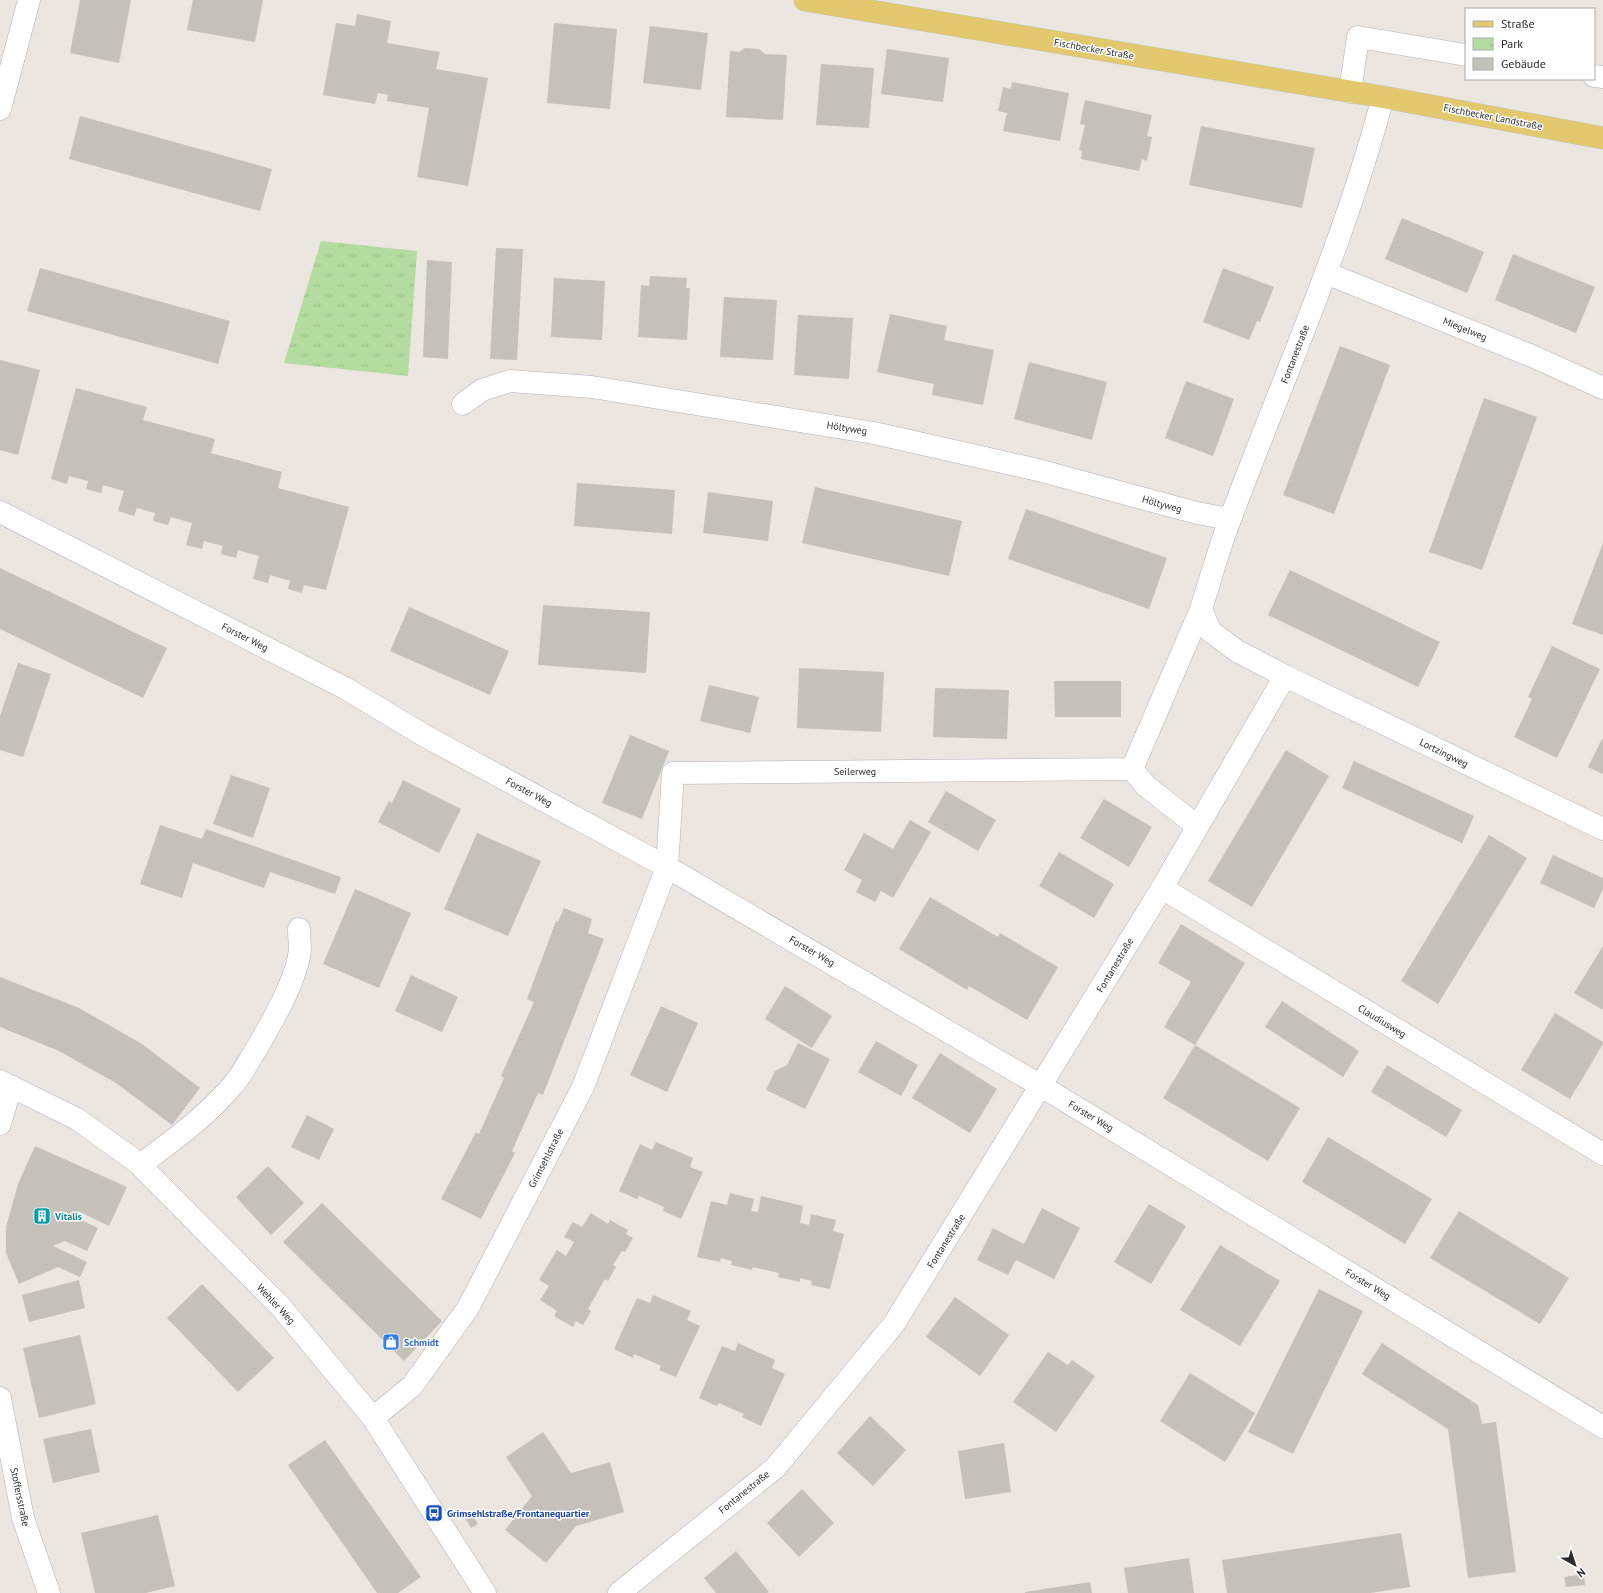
<svg xmlns="http://www.w3.org/2000/svg" width="1603" height="1593" font-family="'PT Sans',sans-serif">
<style>
.park{fill:url(#park-tufts)}
.building{fill:#c4c0ba}
.lines{fill:none;stroke-linecap:round;stroke-linejoin:round}
.minor-casing{stroke:#afb0ba;stroke-width:23}
.major-casing{stroke:#c4c4c4;stroke-width:23}
.minor{stroke:#fff;stroke-width:22}
.major{stroke:#e2c96d;stroke-width:22}
.labels{text-anchor:middle;dominant-baseline:central;stroke-width:3;stroke-linejoin:round;paint-order:stroke}
.street-label{font-size:10px;fill:#2b2b2b;stroke:#fff}
.culture-label{font-size:10px;font-weight:bold;fill:#0d838f;stroke:#fff;text-anchor:start}
.shop-label{font-size:10px;font-weight:bold;fill:#366cbe;stroke:#fff;text-anchor:start}
.transit-label{font-size:10px;font-weight:bold;fill:#164399;stroke:#fff;text-anchor:start}
</style>
<defs>
<pattern id="park-tufts" width="24" height="20" patternUnits="userSpaceOnUse"><rect width="24" height="20" fill="#b4dca1"/><path d="M3 7l-1-3M5 7V3M7 7l1-3M15 17l-1-3M17 17v-4M19 17l1-3" fill="none" stroke="#9bbd8b"/></pattern>
</defs>
<rect width="100%" height="100%" fill="#ebe6df"/>
<path class="park" d="M 321,241 L 417,251 L 408,376 L 284,363 Z"/>
<path class="building" d="M 80,0 L 131,0 L 119,63 L 70,53 Z
M 193,0 L 263,0 L 255,42 L 187,30 Z
M 357,14 L 391,21 L 387,43 L 440,52 L 436,69 L 488,78 L 468,186 L 417,177 L 429,108 L 387,101 L 388,95 L 378,93 L 375,104 L 323,95 L 336,23 L 355,26 Z
M 554,23 L 617,29 L 610,109 L 547,103 Z
M 650,26 L 708,33 L 701,90 L 643,83 Z
M 745,48 L 759,49 L 765,54 L 787,55 L 783,120 L 726,117 L 730,51 L 739,52 Z
M 887,49 L 949,58 L 943,102 L 881,94 Z
M 821,64 L 874,68 L 869,128 L 816,125 Z
M 1012,82 L 1069,93 L 1060,141 L 1003,131 L 1007,113 L 998,111 L 1003,87 L 1011,89 Z
M 1085,100 L 1152,115 L 1147,136 L 1152,137 L 1147,161 L 1142,159 L 1139,171 L 1081,159 L 1082,151 L 1079,150 L 1085,125 L 1080,124 Z
M 80,116 L 272,169 L 260,211 L 69,159 Z
M 1201,126 L 1315,148 L 1302,208 L 1189,185 Z
M 1402,218 L 1484,252 L 1467,293 L 1385,259 Z
M 496,248 L 523,249 L 517,360 L 490,359 Z
M 1513,254 L 1595,287 L 1576,333 L 1495,300 Z
M 427,260 L 452,262 L 448,359 L 423,357 Z
M 40,268 L 230,321 L 218,364 L 27,311 Z
M 1223,268 L 1274,287 L 1260,322 L 1257,321 L 1249,340 L 1203,322 Z
M 650,276 L 687,278 L 686,288 L 690,288 L 687,340 L 638,337 L 641,285 L 649,286 Z
M 554,278 L 605,281 L 602,340 L 551,337 Z
M 724,297 L 777,300 L 773,360 L 720,357 Z
M 890,314 L 947,326 L 944,340 L 994,350 L 983,405 L 932,395 L 934,384 L 877,372 Z
M 798,315 L 853,318 L 849,379 L 794,375 Z
M 1340,346 L 1390,365 L 1334,514 L 1283,495 Z
M 0,360 L 40,370 L 18,455 L 0,450 Z
M 1029,362 L 1107,382 L 1092,440 L 1014,419 Z
M 1186,381 L 1234,399 L 1213,456 L 1165,438 Z
M 76,388 L 147,407 L 143,420 L 215,439 L 211,453 L 282,472 L 278,488 L 349,507 L 326,590 L 304,585 L 302,593 L 288,589 L 290,581 L 270,575 L 268,583 L 253,579 L 259,556 L 238,550 L 236,558 L 221,554 L 223,546 L 204,541 L 202,549 L 186,545 L 192,523 L 171,517 L 168,525 L 153,521 L 155,513 L 137,508 L 134,516 L 118,511 L 124,491 L 103,485 L 101,493 L 86,489 L 88,481 L 69,476 L 67,484 L 51,479 Z
M 1484,398 L 1537,417 L 1482,570 L 1429,552 Z
M 577,483 L 675,490 L 672,534 L 574,526 Z
M 815,487 L 962,521 L 949,576 L 802,543 Z
M 708,492 L 773,501 L 768,541 L 703,533 Z
M 1026,509 L 1167,558 L 1149,609 L 1008,559 Z
M 1603,543 L 1603,635 L 1572,624 Z
M 0,568 L 167,648 L 143,698 L 0,629 Z
M 1290,570 L 1440,642 L 1418,687 L 1268,615 Z
M 543,605 L 650,612 L 646,673 L 538,665 Z
M 409,607 L 509,651 L 490,695 L 390,651 Z
M 1552,646 L 1600,669 L 1557,758 L 1514,737 L 1532,699 L 1528,697 Z
M 18,663 L 51,674 L 23,757 L 0,750 L 0,716 Z
M 799,668 L 884,672 L 881,732 L 797,728 Z
M 1054,681 L 1121,681 L 1121,717 L 1055,717 Z
M 709,685 L 759,697 L 750,733 L 700,721 Z
M 935,688 L 1009,690 L 1007,739 L 933,737 Z
M 630,735 L 669,751 L 642,819 L 602,803 Z
M 1602,739 L 1603,740 L 1603,774 L 1588,767 Z
M 1286,750 L 1329,776 L 1252,907 L 1208,881 Z
M 1354,761 L 1474,816 L 1462,843 L 1342,788 Z
M 231,775 L 270,788 L 253,838 L 213,824 Z
M 403,780 L 461,809 L 439,853 L 378,822 L 389,801 L 392,803 Z
M 946,791 L 996,820 L 978,851 L 928,822 Z
M 1104,799 L 1152,827 L 1129,867 L 1080,838 Z
M 910,820 L 931,832 L 893,898 L 881,891 L 875,902 L 856,892 L 862,880 L 844,870 L 864,833 L 893,849 Z
M 160,825 L 202,839 L 206,829 L 341,877 L 335,894 L 270,872 L 264,888 L 193,863 L 182,898 L 140,884 Z
M 477,833 L 541,861 L 508,936 L 444,909 Z
M 1489,835 L 1527,858 L 1438,1004 L 1401,981 Z
M 1059,852 L 1114,884 L 1094,918 L 1039,886 Z
M 1553,855 L 1603,878 L 1603,889 L 1594,908 L 1540,883 Z
M 355,889 L 411,913 L 379,988 L 323,964 Z
M 930,897 L 998,937 L 1000,933 L 1058,967 L 1027,1020 L 969,986 L 967,990 L 899,949 Z
M 564,908 L 592,919 L 588,933 L 604,939 L 543,1095 L 538,1093 L 512,1151 L 515,1153 L 481,1219 L 441,1199 L 476,1132 L 479,1134 L 504,1078 L 501,1076 L 534,1002 L 527,999 L 556,921 L 558,922 Z
M 1181,924 L 1245,963 L 1195,1045 L 1300,1108 L 1268,1161 L 1163,1098 L 1195,1045 L 1164,1027 L 1191,982 L 1158,963 Z
M 1603,946 L 1603,1010 L 1574,993 Z
M 411,975 L 458,997 L 442,1032 L 395,1011 Z
M 0,977 L 79,1008 L 142,1044 L 200,1088 L 172,1125 L 116,1083 L 89,1068 L 59,1051 L 0,1027 Z
M 785,986 L 832,1016 L 812,1048 L 765,1019 Z
M 1282,1001 L 1359,1051 L 1343,1077 L 1265,1027 Z
M 661,1006 L 698,1023 L 667,1092 L 630,1075 Z
M 1555,1013 L 1603,1042 L 1603,1044 L 1570,1099 L 1521,1070 Z
M 876,1041 L 918,1065 L 901,1096 L 858,1072 Z
M 798,1043 L 830,1059 L 805,1109 L 766,1090 L 775,1071 L 787,1065 Z
M 940,1053 L 997,1089 L 970,1133 L 912,1098 Z
M 1387,1065 L 1462,1110 L 1446,1137 L 1371,1092 Z
M 307,1115 L 334,1129 L 319,1160 L 291,1147 Z
M 1328,1137 L 1432,1199 L 1405,1244 L 1302,1182 Z
M 656,1142 L 693,1158 L 690,1167 L 703,1172 L 681,1219 L 663,1211 L 664,1207 L 639,1196 L 637,1199 L 619,1191 L 640,1144 L 652,1150 Z
M 35,1146 L 127,1187 L 109,1226 L 78,1211 L 75,1217 L 98,1228 L 87,1251 L 65,1241 L 53,1246 L 87,1262 L 80,1277 L 58,1267 L 19,1284 L 6,1253 L 6,1227 L 18,1184 Z
M 268,1166 L 304,1203 L 271,1235 L 236,1197 Z
M 730,1193 L 754,1199 L 751,1211 L 758,1212 L 761,1196 L 803,1206 L 800,1223 L 809,1225 L 811,1214 L 836,1220 L 833,1231 L 844,1234 L 830,1289 L 811,1285 L 812,1281 L 800,1278 L 800,1282 L 778,1277 L 779,1273 L 753,1267 L 752,1270 L 731,1265 L 732,1261 L 721,1258 L 720,1262 L 697,1257 L 711,1201 L 727,1205 Z
M 322,1203 L 442,1321 L 404,1361 L 283,1242 Z
M 1149,1204 L 1186,1226 L 1151,1284 L 1114,1262 Z
M 1042,1208 L 1080,1228 L 1054,1279 L 1016,1260 L 1008,1275 L 977,1260 L 993,1228 L 1024,1244 Z
M 1459,1211 L 1569,1278 L 1540,1324 L 1430,1258 Z
M 591,1213 L 608,1224 L 610,1220 L 628,1230 L 626,1234 L 633,1238 L 625,1252 L 622,1251 L 613,1265 L 616,1267 L 608,1281 L 605,1279 L 588,1309 L 591,1311 L 583,1325 L 576,1321 L 573,1327 L 554,1316 L 557,1311 L 540,1300 L 549,1286 L 539,1280 L 557,1250 L 566,1256 L 574,1242 L 564,1237 L 573,1222 L 582,1227 Z
M 1220,1245 L 1280,1281 L 1240,1346 L 1180,1310 Z
M 79,1280 L 85,1308 L 29,1322 L 22,1295 Z
M 202,1284 L 274,1358 L 238,1392 L 167,1318 Z
M 1319,1289 L 1363,1311 L 1293,1454 L 1248,1432 Z
M 653,1295 L 691,1311 L 687,1320 L 700,1326 L 676,1377 L 659,1370 L 661,1366 L 648,1360 L 634,1354 L 633,1358 L 614,1349 L 637,1298 L 650,1303 Z
M 955,1297 L 1009,1335 L 980,1376 L 926,1337 Z
M 80,1335 L 96,1404 L 39,1418 L 23,1348 Z
M 738,1343 L 775,1360 L 772,1368 L 785,1374 L 761,1426 L 742,1417 L 744,1414 L 732,1409 L 719,1403 L 717,1406 L 699,1398 L 722,1346 L 735,1351 Z
M 1382,1343 L 1478,1405 L 1482,1424 L 1496,1422 L 1516,1572 L 1468,1578 L 1448,1429 L 1362,1374 Z
M 1048,1352 L 1068,1365 L 1072,1360 L 1095,1376 L 1056,1432 L 1013,1402 Z
M 1190,1373 L 1255,1413 L 1225,1462 L 1160,1421 Z
M 870,1416 L 906,1450 L 873,1486 L 837,1453 Z
M 91,1429 L 100,1472 L 53,1483 L 43,1439 Z
M 543,1432 L 571,1473 L 610,1462 L 624,1512 L 576,1526 L 546,1563 L 505,1530 L 532,1496 L 506,1457 Z
M 325,1440 L 421,1577 L 398,1593 L 377,1593 L 288,1465 Z
M 1004,1443 L 1011,1492 L 965,1499 L 958,1451 Z
M 802,1489 L 834,1523 L 799,1557 L 767,1523 Z
M 470,1511 L 478,1524 L 471,1528 L 463,1515 Z
M 158,1515 L 175,1586 L 146,1593 L 95,1593 L 81,1533 Z
M 1401,1533 L 1410,1587 L 1370,1593 L 1227,1593 L 1222,1560 Z
M 736,1551 L 769,1592 L 767,1593 L 716,1593 L 704,1578 Z
M 1189,1558 L 1194,1593 L 1128,1593 L 1124,1568 Z
M 1584,1574 L 1585,1585 L 1566,1587 L 1564,1577 Z
M 1090,1582 L 1092,1593 L 1025,1593 L 1025,1592 Z"/>
<g class="lines">
<defs>
<path id="minor" d="M 1594,76 L 1603,77
M 1350,92 L 1358,37 L 1466,55
M 1383,97 C 1345,241 1283,378 1231,517 C 1219,547 1211,578 1201,609 L 1210,631 L 1237,651 L 1285,676 L 1603,829
M 0,109 L 29,0
M 1326,273 L 1532,356 L 1603,388
M 463,404 L 482,390 L 510,381 L 592,387 L 874,433 L 1038,470 L 1197,513 L 1230,519
M 0,512 L 345,688 L 425,736 L 667,867 L 1041,1086 L 1603,1427
M 1197,826 L 1146,786 L 1132,769 L 1201,609
M 1162,888 L 1603,1154
M 0,1081 L 77,1119 L 137,1162 L 280,1306 L 373,1418 L 485,1593
M 0,1124 L 11,1086
M 140,1165 C 172,1141 206,1117 232,1086 C 241,1076 247,1064 254,1053 C 270,1025 296,983 300,950 C 300,943 299,936 299,929
M 0,1398 L 23,1518 L 49,1593
M 373,1418 L 412,1386 L 468,1308 L 583,1087 L 667,867 L 673,773 L 1132,769
M 619,1593 L 775,1468 L 894,1324 L 1162,888 L 1285,676"/>
<path id="major" d="M 805,0 L 1383,97 L 1603,138"/>
</defs>
<use href="#minor" class="minor-casing"/>
<use href="#major" class="major-casing"/>
<use href="#minor" class="minor"/>
<use href="#major" class="major"/>
</g>
<defs>
<symbol id="building-square" viewBox="-11 -11 22 22"><rect x="-9" y="-9" width="18" height="18" rx="4" fill="#0f9aa8" stroke="#fff"/><path d="M-4-6H4V6H1V3H-1V6H-4ZM-2.5-4.3h1.7v1.8h-1.7ZM.8-4.3h1.7v1.8H.8ZM-2.5-1h1.7V.8h-1.7ZM.8-1h1.7V.8H.8Z" fill="#fff"/></symbol>
<symbol id="shop-square" viewBox="-11 -11 22 22"><rect x="-9" y="-9" width="18" height="18" rx="4" fill="#3f7fe0" stroke="#fff"/><path d="M-5-2.5h2.3a2.7 3.5 0 0 1 5.4 0H5L5.5 6h-11ZM-1.5-2.5h3a1.5 2.3 0 0 0-3 0Z" fill="#fff"/></symbol>
<symbol id="bus-square" viewBox="-11 -11 22 22"><rect x="-9" y="-9" width="18" height="18" rx="4" fill="#1a4fb4" stroke="#fff"/><path d="M-5-6H5V4H4V6H2V4H-2V6H-4V4H-5ZM-3.5-4V0h7V-4ZM-3.5 1.2v1.5H-2V1.2ZM2 1.2v1.5H3.5V1.2Z" fill="#fff"/></symbol>
</defs>
<g fill-rule="evenodd">
<use href="#building-square" x="32" y="1206" width="20" height="20"/>
<use href="#shop-square" x="381" y="1332" width="20" height="20"/>
<use href="#bus-square" x="424" y="1503" width="20" height="20"/>
</g>
<g class="labels">
<g class="street-label">
<text transform="translate(1094 49) rotate(10)">Fischbecker Straße</text>
<text transform="translate(1493 117) rotate(11)">Fischbecker Landstraße</text>
<text transform="translate(1465 329) rotate(22)">Miegelweg</text>
<text transform="translate(1295 354) rotate(-69)">Fontanestraße</text>
<text transform="translate(847 428) rotate(9)">Höltyweg</text>
<text transform="translate(1162 504) rotate(15)">Höltyweg</text>
<text transform="translate(245 637) rotate(27)">Forster Weg</text>
<text transform="translate(1444 753) rotate(26)">Lortzingweg</text>
<text x="855" y="771">Seilerweg</text>
<text transform="translate(529 792) rotate(28)">Forster Weg</text>
<text transform="translate(812 951) rotate(30)">Forster Weg</text>
<text transform="translate(1115 965) rotate(-59)">Fontanestraße</text>
<text transform="translate(1382 1021) rotate(31)">Claudiusweg</text>
<text transform="translate(1091 1116) rotate(31)">Forster Weg</text>
<text transform="translate(546 1158) rotate(-63)">Grimsehlstraße</text>
<text transform="translate(946 1241) rotate(-58)">Fontanestraße</text>
<text transform="translate(1368 1284) rotate(31)">Forster Weg</text>
<text transform="translate(276 1304) rotate(47)">Wehler Weg</text>
<text transform="translate(744 1492) rotate(-39)">Fontanestraße</text>
<text transform="translate(20 1497) rotate(78)">Stoffersstraße</text>
</g>
<g class="culture-label">
<text x="55" y="1216">Vitalis</text>
</g>
<g class="shop-label">
<text x="404" y="1342">Schmidt</text>
</g>
<g class="transit-label">
<text x="447" y="1513">Grimsehlstraße/Frontanequartier</text>
</g>
</g>
<rect x="1465" y="8" width="130" height="72" fill="#ffffff" stroke="#aaaaaa"/>
<rect x="1473" y="21" width="20" height="6" fill="#e2c96d" stroke="#aaaaaa"/>
<text x="1501" y="28" font-size="12" fill="#2b2b2b">Straße</text>
<rect x="1473" y="38" width="20" height="12" fill="url(#park-tufts)" stroke="#aaaaaa"/>
<text x="1501" y="48" font-size="12" fill="#2b2b2b">Park</text>
<rect x="1473" y="58" width="20" height="12" fill="#c4c0ba" stroke="#aaaaaa"/>
<text x="1501" y="68" font-size="12" fill="#2b2b2b">Gebäude</text>
<g transform="translate(1575 1565) rotate(141)" stroke="#ffffff" stroke-width="3" paint-order="stroke">
<path d="M0-3L7 15L0 10L-7 15Z" fill="#2b2b2b"/>
<text y="-6" font-size="11" font-weight="bold" text-anchor="middle" fill="#2b2b2b">N</text>
</g>
</svg>
